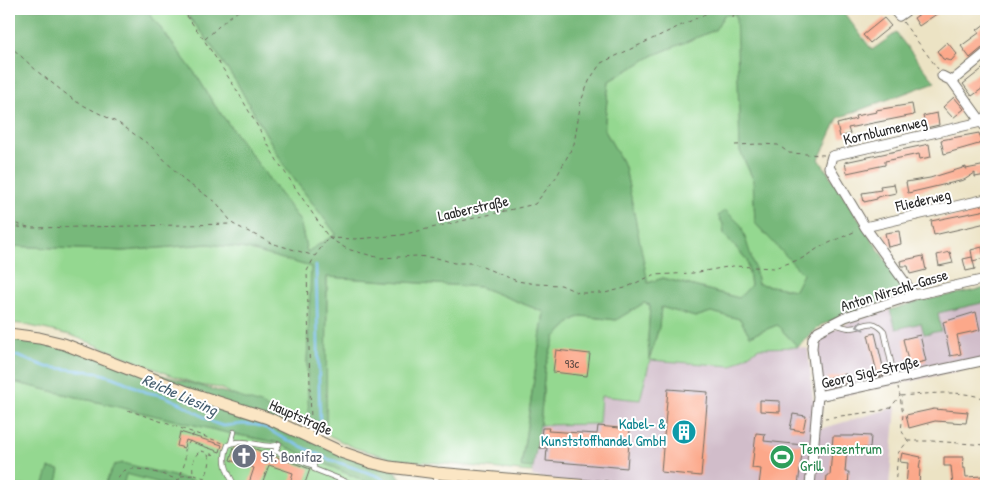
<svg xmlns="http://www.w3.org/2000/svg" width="995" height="495" font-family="'Patrick Hand',sans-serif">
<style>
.industrial{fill:#d1bdca}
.green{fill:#94d890;stroke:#60825e}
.forest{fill:#77b87a;stroke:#517252;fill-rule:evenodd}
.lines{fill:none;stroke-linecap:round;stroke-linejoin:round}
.stream{stroke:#79bff0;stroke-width:2.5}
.building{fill:#fca88a}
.service-casing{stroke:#6f6b61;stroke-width:6}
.minor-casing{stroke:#6f6b61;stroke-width:11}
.secondary-casing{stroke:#6f6b61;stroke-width:13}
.path{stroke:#6f6b61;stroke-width:1;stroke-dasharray:4 4;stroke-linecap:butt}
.service{stroke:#fff;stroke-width:4.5}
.minor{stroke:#fff;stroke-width:9}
.secondary{stroke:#fbe6c4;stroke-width:11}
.oneway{stroke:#a0a0a0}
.labels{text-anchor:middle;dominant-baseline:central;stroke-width:4;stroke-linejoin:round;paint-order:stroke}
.number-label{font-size:12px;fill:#5f4a43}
.street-label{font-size:15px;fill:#2b2b2b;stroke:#fff}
.culture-label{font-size:15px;fill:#0d838f;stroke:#fff;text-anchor:end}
.leisure-label{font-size:15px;fill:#27864d;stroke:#fff;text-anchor:start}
.worship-label{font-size:15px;fill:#5b616d;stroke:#fff;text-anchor:start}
.water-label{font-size:16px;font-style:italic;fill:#465f70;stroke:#fff}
</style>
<rect width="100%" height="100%" fill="#fff"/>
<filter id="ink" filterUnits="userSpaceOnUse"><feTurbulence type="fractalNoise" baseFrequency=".02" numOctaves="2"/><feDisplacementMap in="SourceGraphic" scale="10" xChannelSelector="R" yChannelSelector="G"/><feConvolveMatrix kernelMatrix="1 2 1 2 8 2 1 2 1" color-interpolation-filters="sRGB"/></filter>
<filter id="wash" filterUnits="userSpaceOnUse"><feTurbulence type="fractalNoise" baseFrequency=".0096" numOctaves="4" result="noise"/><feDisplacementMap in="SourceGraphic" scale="20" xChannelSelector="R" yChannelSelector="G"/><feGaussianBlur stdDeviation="1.12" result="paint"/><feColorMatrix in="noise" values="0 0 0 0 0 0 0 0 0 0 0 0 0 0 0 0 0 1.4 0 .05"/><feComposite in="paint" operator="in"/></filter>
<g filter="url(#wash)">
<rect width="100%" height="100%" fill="#ece3c4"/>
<path class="industrial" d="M 986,302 L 986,365 L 823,400 L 820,429 L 896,407 L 889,486 L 577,486 L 532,476 L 540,425 L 599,424 L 601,396 L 649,360 L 731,366 L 759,348 L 798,347 L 808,349 L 813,400 L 822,400 L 815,346 L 823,335 L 852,321 L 890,310 L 896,328 L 922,323 L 924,334 L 940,331 L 938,313 Z"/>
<path class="green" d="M 146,9 L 182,9 L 204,35 L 237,83 L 285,167 L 336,234 L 307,252 L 300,221 L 213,103 L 197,76 Z
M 737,14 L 740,151 L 753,179 L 755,223 L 804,274 L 795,290 L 758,284 L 754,265 L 719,216 L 723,224 L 724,234 L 747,260 L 751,286 L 739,298 L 663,278 L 647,283 L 625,167 L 604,129 L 609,81 L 654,55 L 715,30 L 724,15 Z
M 208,244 L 247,249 L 312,267 L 307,362 L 309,423 L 233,395 L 220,388 L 199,385 L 168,374 L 71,335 L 21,324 L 9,323 L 9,246 L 123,251 Z
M 327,277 L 480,287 L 544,312 L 521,466 L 533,468 L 532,472 L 395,459 L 355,448 L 326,434 Z
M 644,303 L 650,305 L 648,338 L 650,358 L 659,327 L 661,307 L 695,317 L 711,312 L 740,319 L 750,336 L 777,325 L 798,347 L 759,348 L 731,366 L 650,360 L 640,400 L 601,396 L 599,424 L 540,425 L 545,368 L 555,337 L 573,320 L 581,316 L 616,320 Z
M 9,381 L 228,433 L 275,442 L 376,486 L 9,486 Z"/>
<path class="forest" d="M 9,9 L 146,9 L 197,76 L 213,103 L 300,221 L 307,252 L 336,234 L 285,167 L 237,83 L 204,35 L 182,9 L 841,9 L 872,50 L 896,33 L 935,82 L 838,118 L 819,159 L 907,293 L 821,325 L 798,347 L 777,325 L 750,336 L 740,319 L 711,312 L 695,317 L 661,307 L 659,327 L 649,360 L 648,338 L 650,305 L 644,303 L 616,320 L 581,316 L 573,320 L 555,337 L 545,368 L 540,425 L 533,468 L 521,467 L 544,312 L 480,287 L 327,277 L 326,434 L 309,423 L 307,362 L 311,267 L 247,249 L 208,244 L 123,251 L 9,246 ZM 736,14 L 740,151 L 753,179 L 755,223 L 803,274 L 795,290 L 758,284 L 754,265 L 741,225 L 725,210 L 718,216 L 723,224 L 724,234 L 747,260 L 751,285 L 739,298 L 663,278 L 648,283 L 625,167 L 604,129 L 609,81 L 654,55 L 715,30 L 724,15 Z
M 986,288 L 986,302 L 938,313 L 941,331 L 924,334 L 921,323 L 896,329 L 890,310 L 920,301 Z
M 9,336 L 76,351 L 233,395 L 264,405 L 293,431 L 394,470 L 406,486 L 376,486 L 275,442 L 228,433 L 9,381 Z
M 123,463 L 204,484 L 204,486 L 172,486 L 126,474 L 123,486 L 104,486 L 114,465 Z
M 49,468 L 60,470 L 56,486 L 43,486 Z
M 470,479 L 577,486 L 454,486 Z"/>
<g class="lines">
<path class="stream" d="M 316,266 L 320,425
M 9,353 L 47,367 L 96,372 L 118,379 L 146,392 L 164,396 L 182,404 L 214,423 L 223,426 L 243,424 L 256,425 L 266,428 L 279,436 L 328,459 L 378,476 L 393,486"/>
</g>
<g id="blocks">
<path class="building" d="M 927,9 L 944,9 L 919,26 L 914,18 Z
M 884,18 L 891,26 L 870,43 L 863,35 Z
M 986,23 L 986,47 L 982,48 L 970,58 L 961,46 L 979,33 L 977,30 Z
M 947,42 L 957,54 L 951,61 L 943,59 L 937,51 Z
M 986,66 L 986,86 L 972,96 L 963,84 Z
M 954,97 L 964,109 L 953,118 L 943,107 Z
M 912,104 L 914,115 L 848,128 L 850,134 L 840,137 L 837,124 L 856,119 L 855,116 L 877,112 L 876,110 Z
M 937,113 L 939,125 L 926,128 L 923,116 Z
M 979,133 L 982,143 L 944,154 L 941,140 Z
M 929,144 L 931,157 L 920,159 L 919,154 L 885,161 L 885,165 L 847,173 L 845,162 Z
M 986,165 L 986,175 L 975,177 L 975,173 L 964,180 L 908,193 L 906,182 L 930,178 L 966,167 L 966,169 Z
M 894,184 L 896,193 L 877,197 L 877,199 L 864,202 L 862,193 L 881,190 L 880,186 Z
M 986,210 L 986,223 L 934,235 L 931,221 Z
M 899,231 L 901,244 L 888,247 L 885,233 Z
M 982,247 L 984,258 L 973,261 L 971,250 Z
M 950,252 L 953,263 L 939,266 L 937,255 Z
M 923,256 L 926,270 L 910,274 L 908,266 L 901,266 L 900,261 Z
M 972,257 L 975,269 L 966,271 L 963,259 Z
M 976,312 L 980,330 L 957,335 L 961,354 L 950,356 L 943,322 Z
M 875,333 L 885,375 L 878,377 L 868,335 Z
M 920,335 L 926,361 L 909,365 L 903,339 Z
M 556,350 L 590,354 L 587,376 L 553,372 Z
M 846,374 L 848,383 L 830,387 L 827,378 Z
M 668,389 L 708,392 L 701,476 L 661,472 Z
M 760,400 L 780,401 L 780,412 L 760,411 Z
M 934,409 L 968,412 L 966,423 L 935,421 L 909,428 L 906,415 Z
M 793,414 L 806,416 L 803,431 L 790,429 Z
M 598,426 L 630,429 L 627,468 L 546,461 L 547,448 L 540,448 L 542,428 L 549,428 L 548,431 L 597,434 Z
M 180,432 L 222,445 L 220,452 L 186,440 L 184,448 L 177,446 Z
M 756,433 L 765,434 L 764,441 L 803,445 L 798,486 L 759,485 L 761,469 L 752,468 Z
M 854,435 L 871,436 L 870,448 L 847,447 L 845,472 L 849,472 L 848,486 L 826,486 L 827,475 L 830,475 L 833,436 L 854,436 Z
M 240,446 L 247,446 L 310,469 L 304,486 L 289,486 L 293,473 L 269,465 L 261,486 L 248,486 L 254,468 L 230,460 L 234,447 Z
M 902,453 L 921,457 L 919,468 L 920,468 L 919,486 L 906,486 L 908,463 L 900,462 Z
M 944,457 L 964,457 L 963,468 L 965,468 L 966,477 L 982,476 L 982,486 L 953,486 L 951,466 L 944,466 Z"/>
</g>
</g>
<g filter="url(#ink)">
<use href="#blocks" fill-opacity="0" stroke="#6f6b61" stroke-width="1"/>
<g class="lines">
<defs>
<path id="service" d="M 834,324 C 839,325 846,328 850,328 C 865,328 870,316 884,331 L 895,380
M 307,435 L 311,428
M 231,443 L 234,432
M 279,444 L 275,451 L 314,466 L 314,469 L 357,486
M 235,486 C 227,472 221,460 228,445 C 244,436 262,450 278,445
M 435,486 L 437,474"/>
<path id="minor" d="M 893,9 L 899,16 L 909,9
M 942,76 L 952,81 L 986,128
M 952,81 L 986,53
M 865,227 L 986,199
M 914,295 L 865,227 L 829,167 L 832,156 L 981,122 L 986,117
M 818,396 L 986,360
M 810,486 L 818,396 L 812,348 L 813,338 L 818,331 L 845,317 L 914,295 L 986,279"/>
<path id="secondary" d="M 9,334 L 39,338 L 64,344 L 187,392 L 268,418 L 341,452 L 373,463 L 390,467 L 437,473 L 589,486"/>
</defs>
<use href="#service" class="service-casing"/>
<use href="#minor" class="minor-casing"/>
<use href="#secondary" class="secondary-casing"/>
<path class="path" d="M 182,9 L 204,40 L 238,92 L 278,162 L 329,238 L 347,249 L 380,258 L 417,256 L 437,258 L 454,263 L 473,263 L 517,281 L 536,284 L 561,285 L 579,293 L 605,293 L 625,288 L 653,275 L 693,273 L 733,266 L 774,268 L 801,259 L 820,247 L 856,231
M 733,18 L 734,9
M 903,22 L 938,69
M 205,39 C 217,29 229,14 243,9
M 9,45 L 38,72 L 75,101 L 120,124 L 151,146 L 186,182 L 216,202 L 233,224 L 271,243 L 315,256
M 735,145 L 760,144 L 778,145 L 789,153 L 824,155
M 9,222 L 32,228 L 232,224
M 9,226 L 28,228
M 329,238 L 357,239 L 401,235 L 535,204 L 557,176 L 574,144 L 581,101 L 590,79 L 601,63 L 716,9
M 128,410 L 223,443
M 825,418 L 879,411 L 890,408 L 900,396 L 898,387
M 311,423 L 307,271 L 315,256 L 328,238
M 908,441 L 901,430 L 903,415 L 900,396 C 929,394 958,389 986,399
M 201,451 L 205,452 C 214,458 208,469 205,478 L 194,475 L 193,473 C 192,465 193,455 201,451 Z
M 210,454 L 218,455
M 181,476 L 194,475
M 596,480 L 672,486
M 116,486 C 117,482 119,475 122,472 C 133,463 167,476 179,480 L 185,462 L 185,450 L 194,433
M 895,486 L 898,453 L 908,441 L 932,441 L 986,445"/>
<use href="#service" class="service"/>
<use href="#minor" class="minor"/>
<use href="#secondary" class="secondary"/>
</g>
<defs><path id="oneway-chevron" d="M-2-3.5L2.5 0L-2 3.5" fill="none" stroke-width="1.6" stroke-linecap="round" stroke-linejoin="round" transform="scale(1.25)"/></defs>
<use class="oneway" href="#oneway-chevron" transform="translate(860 326) rotate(165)"/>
</g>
<defs>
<symbol id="building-disc" viewBox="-11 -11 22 22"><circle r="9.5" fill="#0f9aa8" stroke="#fff"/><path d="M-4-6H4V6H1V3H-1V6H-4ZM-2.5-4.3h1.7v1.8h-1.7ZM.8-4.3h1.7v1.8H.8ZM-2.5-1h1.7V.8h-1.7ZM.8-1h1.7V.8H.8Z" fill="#fff"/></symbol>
<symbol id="church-disc" viewBox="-11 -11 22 22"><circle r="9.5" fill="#6b7280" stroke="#fff"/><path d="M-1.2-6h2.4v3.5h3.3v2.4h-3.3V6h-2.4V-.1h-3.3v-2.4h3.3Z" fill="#fff"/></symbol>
<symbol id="stadium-disc" viewBox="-11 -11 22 22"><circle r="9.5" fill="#2e9e5b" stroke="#fff"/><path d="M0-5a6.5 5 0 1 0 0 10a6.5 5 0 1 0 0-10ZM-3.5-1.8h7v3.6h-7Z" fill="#fff"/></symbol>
</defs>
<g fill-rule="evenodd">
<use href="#building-disc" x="670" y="418" width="28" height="28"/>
<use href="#church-disc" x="230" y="442" width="28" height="28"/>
<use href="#stadium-disc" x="768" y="443" width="28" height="28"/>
</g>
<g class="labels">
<g class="number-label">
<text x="572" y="363">93c</text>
</g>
<g class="street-label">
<text transform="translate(885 130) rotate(-13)">Kornblumenweg</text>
<text transform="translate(923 200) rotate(-13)">Fliederweg</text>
<text transform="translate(473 208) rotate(-13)">Laaberstraße</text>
<text transform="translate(894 290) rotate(-17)">Anton Nirschl-Gasse</text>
<text transform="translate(870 372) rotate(-13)">Georg Sigl-Straße</text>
<text transform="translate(301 417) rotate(24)">Hauptstraße</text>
</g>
<g class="culture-label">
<text x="666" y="423">Kabel- &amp;<tspan x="666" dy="17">Kunststoffhandel GmbH</tspan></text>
</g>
<g class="leisure-label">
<text x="800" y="448">Tenniszentrum<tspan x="800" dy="17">Grill</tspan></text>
</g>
<g class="worship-label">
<text x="262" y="456">St. Bonifaz</text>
</g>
<g class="water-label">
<text transform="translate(180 394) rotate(24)">Reiche Liesing</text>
</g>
</g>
<rect width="995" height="495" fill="none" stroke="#fff" stroke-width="30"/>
</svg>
